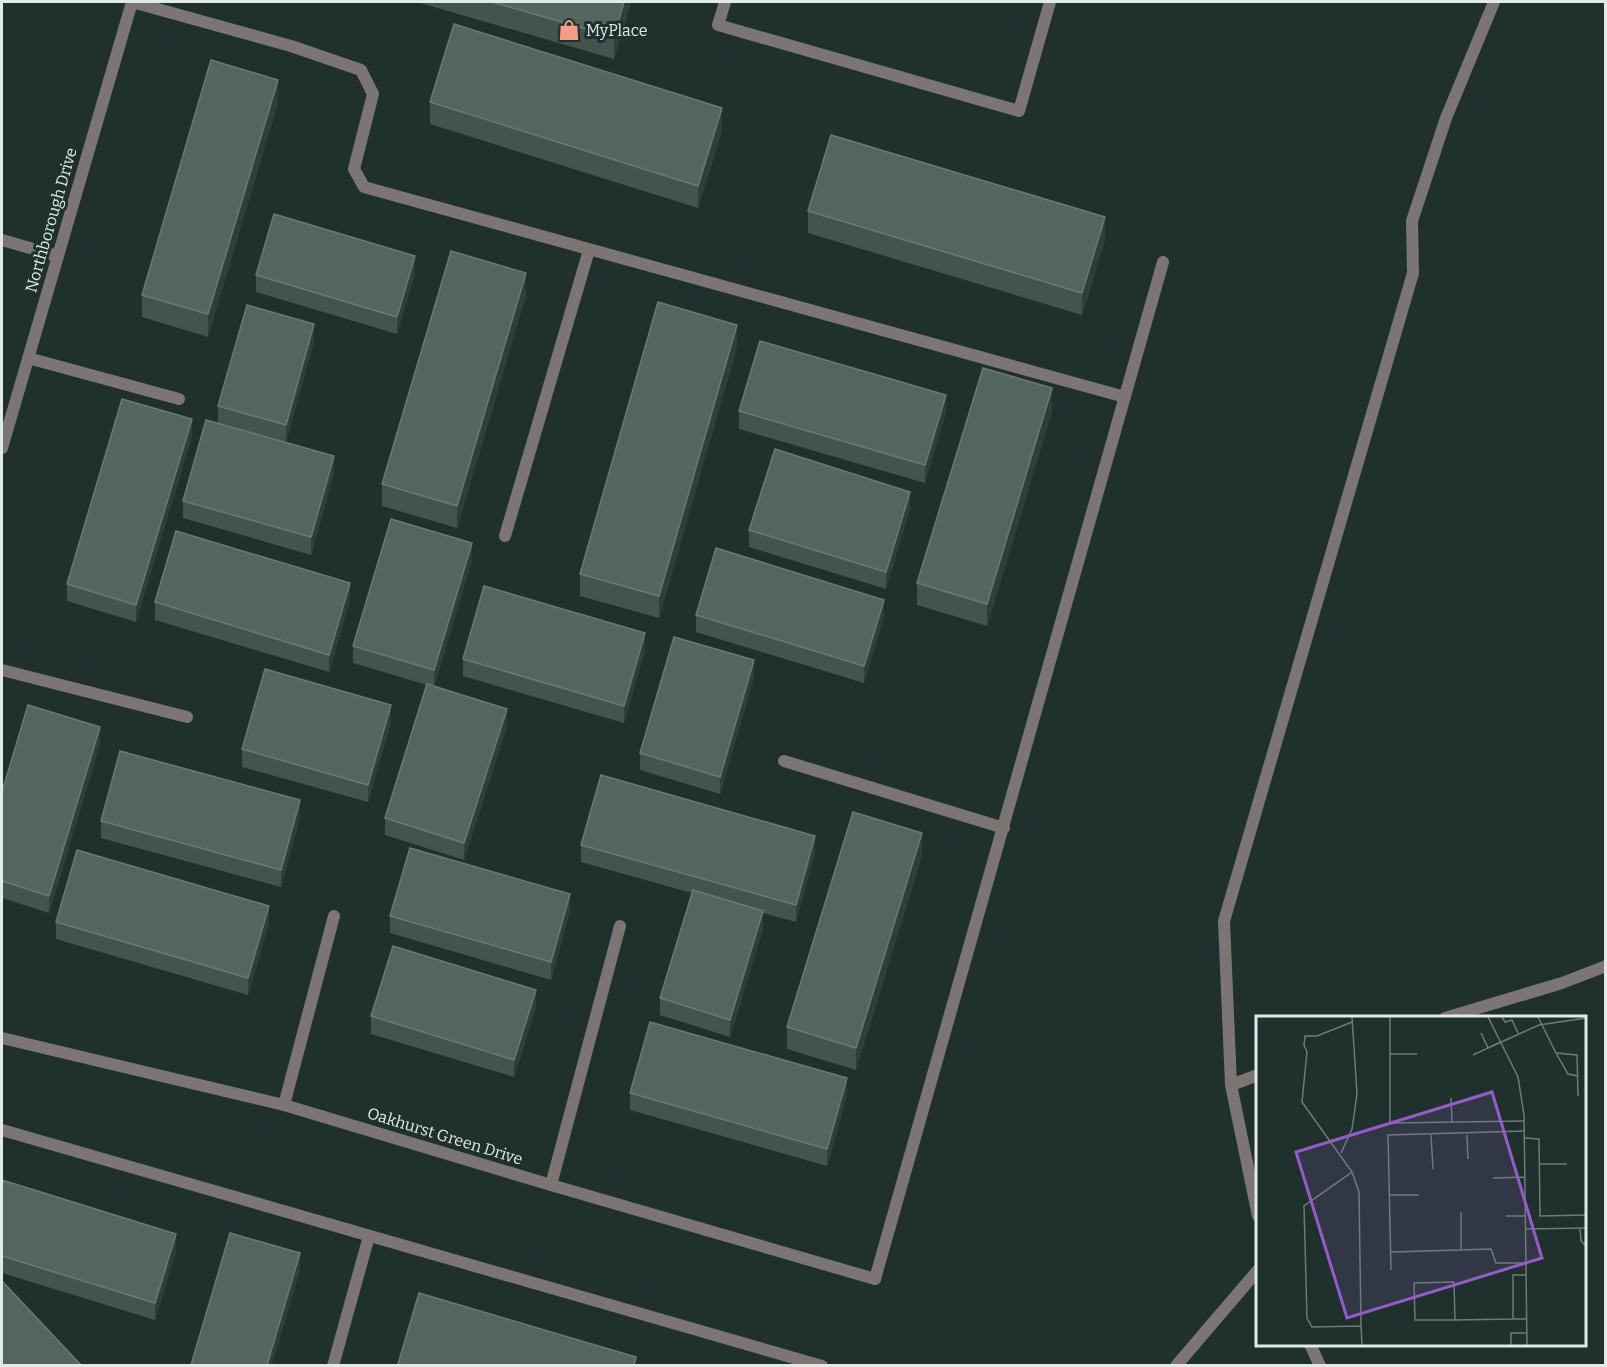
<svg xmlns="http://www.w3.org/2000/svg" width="1607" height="1367" font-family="Bitter,serif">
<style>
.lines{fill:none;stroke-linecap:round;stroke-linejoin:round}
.service{stroke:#7d7573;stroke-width:12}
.minor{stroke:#7d7573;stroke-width:12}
.tertiary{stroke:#7d7573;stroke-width:12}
.wall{fill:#43534f}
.shaded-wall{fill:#2e3f3b}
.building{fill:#546460;stroke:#6a7975;stroke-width:1.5}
.labels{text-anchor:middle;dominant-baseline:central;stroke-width:6;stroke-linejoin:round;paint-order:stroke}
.poi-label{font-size:16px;fill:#e0eae7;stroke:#20312d;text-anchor:start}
.street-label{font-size:16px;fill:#e0eae7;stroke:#20312d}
.inset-road{fill:none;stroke:#6d7b77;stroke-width:1.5}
.view{fill:#945cc9;fill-opacity:0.15;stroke:#945cc9;stroke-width:3}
.inset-edge{fill:none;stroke:#e0eae7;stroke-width:3}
</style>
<rect width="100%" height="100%" fill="#20312d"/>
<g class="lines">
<path class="service" d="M 132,2 L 291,46 L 361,70 L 373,94 L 354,169 L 364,187 L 1125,397
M 725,2 L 718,25 L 1019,111 L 1050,2
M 28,358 L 179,399
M 505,536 L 589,250
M 2,670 L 187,717
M 784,761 L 1004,828
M 1445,1018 L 1562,983 L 1606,966
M 1258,1075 L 1231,1085 L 1258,1216
M 1231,1085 L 1224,921 L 1413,273 L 1412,221 L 1446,118 L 1494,2
M 284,1105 L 334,916
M 2,1130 L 822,1366
M 551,1185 L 620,926
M 875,1279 L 1163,262
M 1310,1344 L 1320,1366
M 333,1366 L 369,1236
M 1176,1366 L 1258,1270"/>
<path class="minor" d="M 2,240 L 58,256
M 2,1038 L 284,1105 L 551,1185 L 875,1279"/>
<path class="tertiary" d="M 2,448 L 132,2"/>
</g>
<path class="wall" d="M 417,2 L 631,2 L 614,59 Z
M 278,102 L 208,337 L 142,317 L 142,295 Z
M 430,102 L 722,130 L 698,208 L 430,124 Z
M 808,211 L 1105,239 L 1082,315 L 808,233 Z
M 415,273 L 397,334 L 256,292 L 256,275 Z
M 526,295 L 457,528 L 382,506 L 382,484 Z
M 314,341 L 286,442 L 218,423 L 218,406 Z
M 737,347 L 659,618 L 580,596 L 580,574 Z
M 739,411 L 946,412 L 925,483 L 739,429 Z
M 1052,411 L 987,626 L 917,605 L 917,583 Z
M 192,436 L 136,622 L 67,601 L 67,584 Z
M 334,473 L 311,555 L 183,518 L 183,501 Z
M 910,509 L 886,589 L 749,547 L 749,530 Z
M 472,561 L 434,687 L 507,726 L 464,860 L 385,835 L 385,818 L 427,685 L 353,663 L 353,646 Z
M 350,600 L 329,672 L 155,620 L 155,602 Z
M 696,615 L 884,617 L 864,683 L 696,632 Z
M 645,650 L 624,723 L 463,676 L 463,659 Z
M 754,677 L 720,794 L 640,770 L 640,753 Z
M 391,722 L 368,802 L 242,767 L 242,749 Z
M 100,744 L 49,913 L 2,898 L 2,792 Z
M 300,817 L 281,887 L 101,838 L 101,821 Z
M 581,845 L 815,853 L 796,922 L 763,913 L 763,928 L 730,1037 L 660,1015 L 660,998 L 692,893 L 581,862 Z
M 922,855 L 856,1070 L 787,1049 L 787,1027 Z
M 570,911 L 551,980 L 390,933 L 390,916 Z
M 56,922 L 269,923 L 248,995 L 56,939 Z
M 536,1007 L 514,1077 L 371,1034 L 371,1016 Z
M 630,1093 L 847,1095 L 827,1166 L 630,1110 Z
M 2,1180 L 176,1251 L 155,1320 L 2,1273 Z"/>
<path class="shaded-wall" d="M 624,2 L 631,2 L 614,59 L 614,37 Z
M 278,80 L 278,102 L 208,337 L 208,314 Z
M 722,108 L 722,130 L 698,208 L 698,186 Z
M 1105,217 L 1105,239 L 1082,315 L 1082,293 Z
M 415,256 L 415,273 L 397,334 L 397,317 Z
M 526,273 L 526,295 L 457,528 L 457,506 Z
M 314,324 L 314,341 L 286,442 L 286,425 Z
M 737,325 L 737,347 L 659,618 L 659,596 Z
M 1052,388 L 1052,411 L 987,626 L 987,604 Z
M 946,395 L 946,412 L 925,483 L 925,465 Z
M 192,419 L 192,436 L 136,622 L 136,605 Z
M 334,456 L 334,473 L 311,555 L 311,537 Z
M 910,492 L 910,509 L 886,589 L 886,572 Z
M 472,543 L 472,561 L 434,687 L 434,670 Z
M 350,583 L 350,600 L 329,672 L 329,655 Z
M 884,600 L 884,617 L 864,683 L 864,666 Z
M 645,633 L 645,650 L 624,723 L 624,706 Z
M 754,660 L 754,677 L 720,794 L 720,777 Z
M 391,705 L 391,722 L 368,802 L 368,785 Z
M 507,709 L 507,726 L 464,860 L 464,843 Z
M 100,727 L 100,744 L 49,913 L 49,896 Z
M 300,800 L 300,817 L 281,887 L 281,870 Z
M 922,833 L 922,855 L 856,1070 L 856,1048 Z
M 815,836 L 815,853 L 796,922 L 796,905 Z
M 570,894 L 570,911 L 551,980 L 551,962 Z
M 269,906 L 269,923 L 248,995 L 248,978 Z
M 763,911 L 763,928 L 730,1037 L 730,1020 Z
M 536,990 L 536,1007 L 514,1077 L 514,1060 Z
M 847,1078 L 847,1095 L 827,1166 L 827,1149 Z
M 176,1234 L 176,1251 L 155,1320 L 155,1303 Z
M 300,1253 L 300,1271 L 272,1365 L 267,1365 Z"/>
<path class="building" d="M 492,2 L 624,2 L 614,37 Z
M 454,24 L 722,108 L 698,186 L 430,102 Z
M 211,60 L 278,80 L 208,314 L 142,295 Z
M 831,135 L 1105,217 L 1082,293 L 808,211 Z
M 274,214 L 415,256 L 397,317 L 256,275 Z
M 451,251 L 526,273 L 457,506 L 382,484 Z
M 658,302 L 737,325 L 659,596 L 580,574 Z
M 247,305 L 314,324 L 286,425 L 218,406 Z
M 760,341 L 946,395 L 925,465 L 739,411 Z
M 983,368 L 1052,388 L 987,604 L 917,583 Z
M 122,399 L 192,419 L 136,605 L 67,584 Z
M 206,420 L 334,456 L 311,537 L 183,501 Z
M 775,449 L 910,492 L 886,572 L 749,530 Z
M 391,519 L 472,543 L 434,670 L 353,646 Z
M 176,531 L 350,583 L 329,655 L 155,602 Z
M 716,548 L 884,600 L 864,666 L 696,615 Z
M 484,586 L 645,633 L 624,706 L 463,659 Z
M 674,637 L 754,660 L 720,777 L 640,753 Z
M 265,669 L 391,705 L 368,785 L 242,749 Z
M 427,684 L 507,709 L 464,843 L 385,818 Z
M 28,705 L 100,727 L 49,896 L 2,881 L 2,792 Z
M 120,751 L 300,800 L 281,870 L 101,821 Z
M 601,775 L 815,836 L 796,905 L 581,845 Z
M 853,812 L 922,833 L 856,1048 L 787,1027 Z
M 410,848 L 570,894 L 551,962 L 390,916 Z
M 77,850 L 269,906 L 248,978 L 56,922 Z
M 693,890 L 763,911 L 730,1020 L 660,998 Z
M 393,946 L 536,990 L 514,1060 L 371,1016 Z
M 650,1022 L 847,1078 L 827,1149 L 630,1093 Z
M 2,1180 L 176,1234 L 155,1303 L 2,1256 Z
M 230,1233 L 300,1253 L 267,1365 L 191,1365 Z
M 2,1281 L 81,1365 L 2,1365 Z
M 419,1293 L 636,1357 L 634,1365 L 405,1365 L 398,1364 Z"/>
<defs>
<symbol id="shop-bare" viewBox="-9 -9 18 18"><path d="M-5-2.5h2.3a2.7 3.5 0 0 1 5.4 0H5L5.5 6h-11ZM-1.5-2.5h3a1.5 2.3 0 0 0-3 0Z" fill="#f49e87" stroke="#20312d" stroke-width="2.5" paint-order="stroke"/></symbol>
</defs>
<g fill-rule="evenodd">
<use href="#shop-bare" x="554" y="15" width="30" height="30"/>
</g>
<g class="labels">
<g class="poi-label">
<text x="586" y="30">MyPlace</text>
</g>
<g class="street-label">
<text transform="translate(51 220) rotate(-74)">Northborough Drive</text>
<text transform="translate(445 1136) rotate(17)">Oakhurst Green Drive</text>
</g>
</g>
<g transform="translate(1256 1016)">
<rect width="330" height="330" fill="#20312d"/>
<path class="inset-road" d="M 134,1 L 134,107 L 269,105M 232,1 L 262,61 L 268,99 L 271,329M 246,1 L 249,6 L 256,4 L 262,17M 282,1 L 300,37 L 321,39 L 322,80M 96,6 L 61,20 L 49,20 L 48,29 L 51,36 L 46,86 L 96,156 L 48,190 L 51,302 L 56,311 L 105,310 L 103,176 L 96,156M 242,27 L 232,32 L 283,9 L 330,2M 300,37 L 312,58 L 322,60M 134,38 L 161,38M 217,39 L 232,32 L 225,17M 195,82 L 196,106M 175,119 L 177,153M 211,119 L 212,143M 269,122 L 283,123 L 284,200 L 330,199M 85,137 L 96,113 L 101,78 L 96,1M 284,148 L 311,148M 237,162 L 269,161M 134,179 L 163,179M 205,196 L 205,234M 250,200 L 270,200M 324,212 L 325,225 L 330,230M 270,213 L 330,212M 135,236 L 235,233 L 240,247 L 270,247M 135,254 L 132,119 L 269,115M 257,303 L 257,259 L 270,259M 199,304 L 198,266 L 158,267 L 159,304 L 199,304 L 257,303 L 271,303M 105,310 L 106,329M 255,329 L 255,317 L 271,317"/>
<path class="view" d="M 236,76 L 286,242 L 91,302 L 40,136 Z"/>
<rect width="330" height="330" class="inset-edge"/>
</g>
<rect width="1607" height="1367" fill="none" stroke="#e0eae7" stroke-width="6"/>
</svg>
